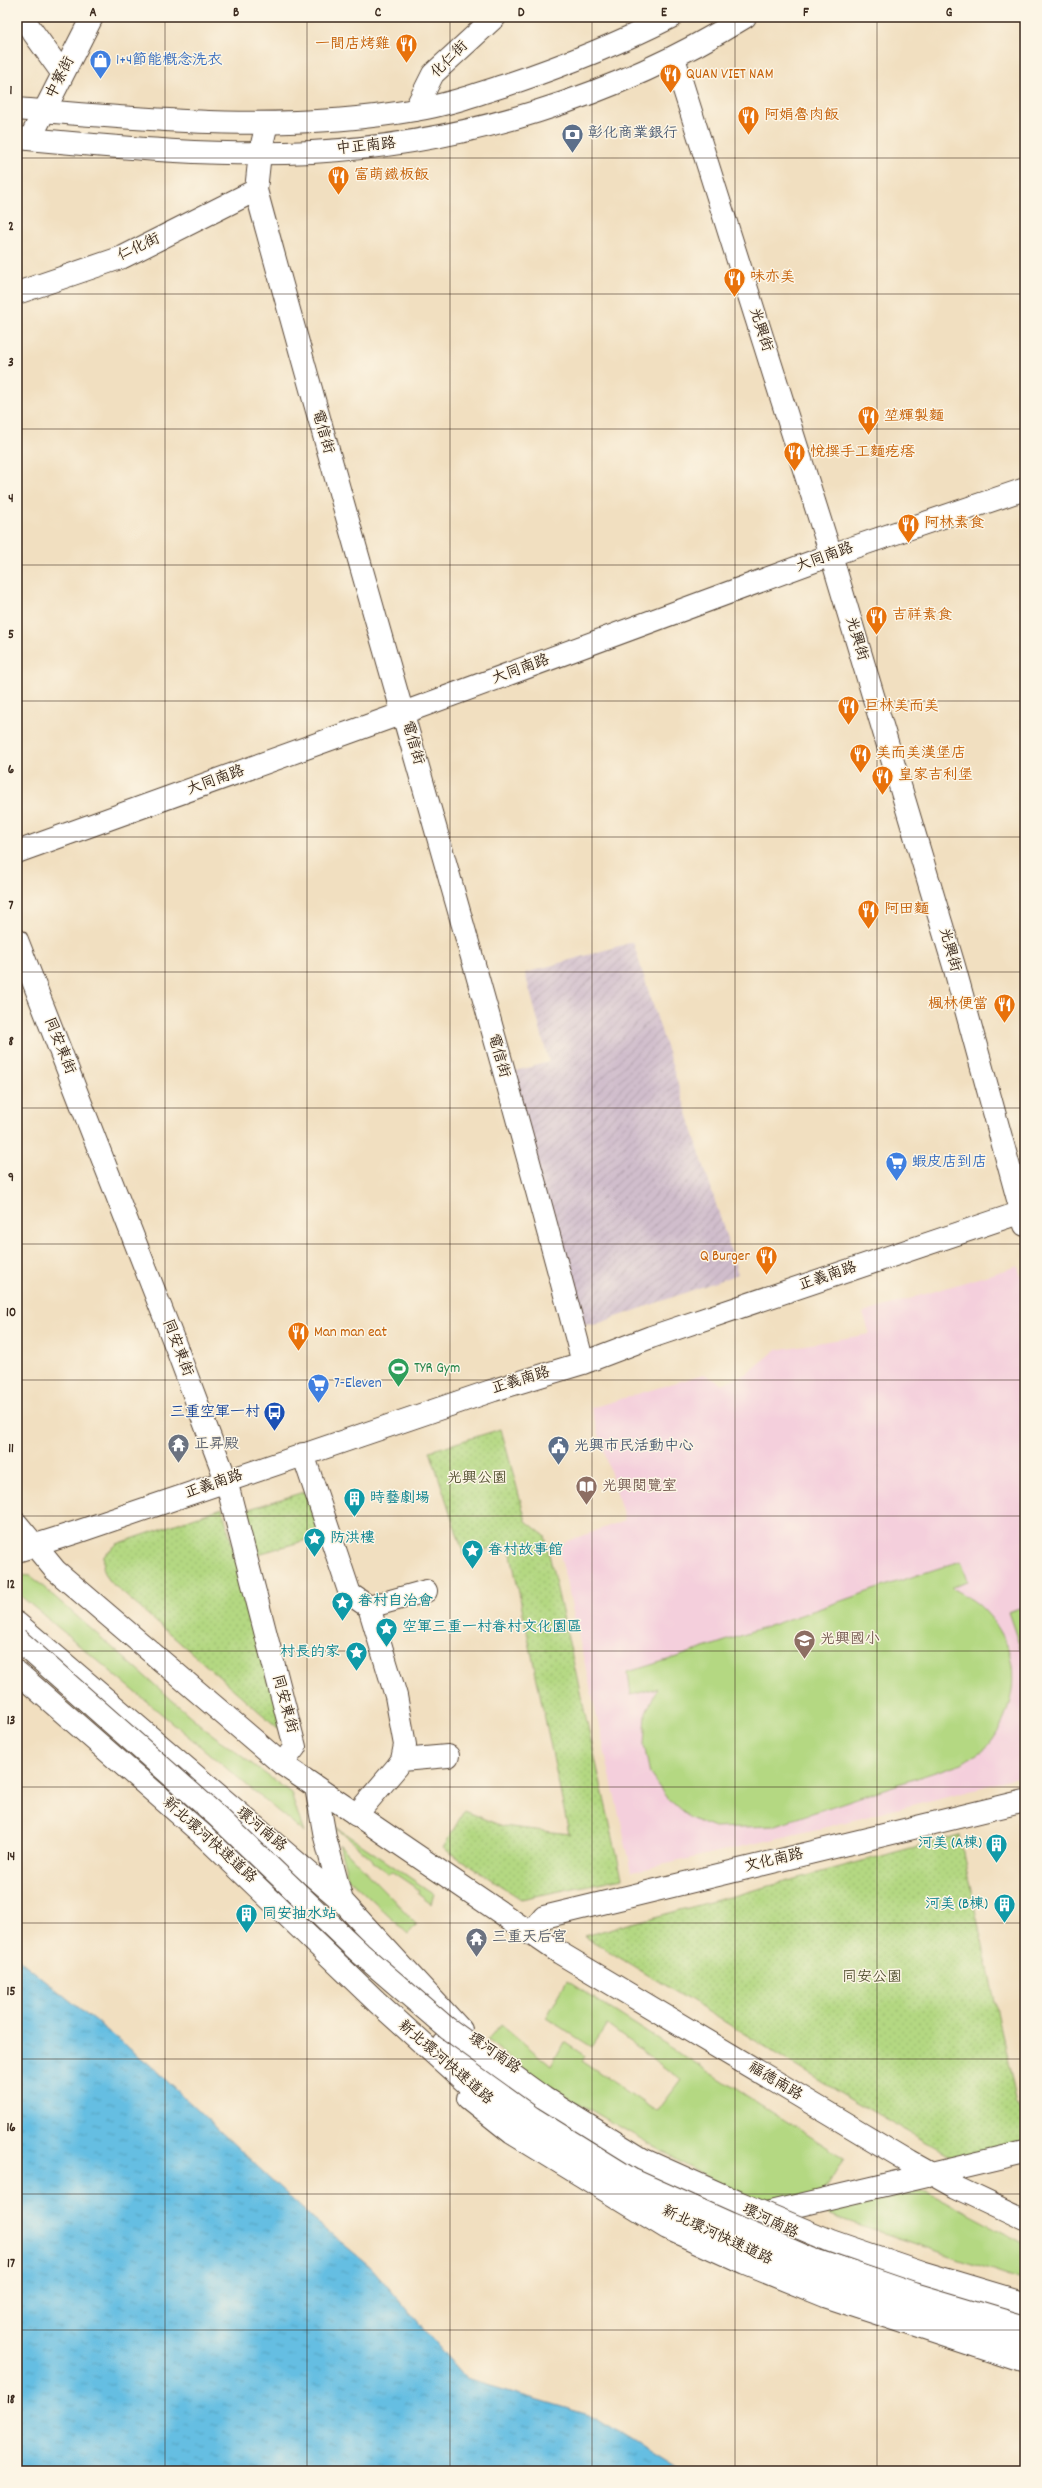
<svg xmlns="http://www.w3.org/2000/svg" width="1042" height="2488" font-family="Dekko,'LXGW WenKai TC',sans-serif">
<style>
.built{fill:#f4cfdc}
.industrial{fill:url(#industrial-furrows)}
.grass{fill:#b4d882;stroke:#788150}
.park{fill:url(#park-dots);stroke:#788150}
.water{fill:url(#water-ripples);stroke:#507480}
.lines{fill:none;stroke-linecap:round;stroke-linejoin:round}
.minor-casing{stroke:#564536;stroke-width:24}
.major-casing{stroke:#564536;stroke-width:24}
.highway-casing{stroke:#564536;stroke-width:24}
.minor{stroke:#fff;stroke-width:22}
.major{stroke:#fff;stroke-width:22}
.highway{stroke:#fff;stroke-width:22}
.highway-bridge-casing{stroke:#564536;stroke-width:24;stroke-linecap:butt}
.highway-bridge{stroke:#fff;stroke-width:22}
.grid{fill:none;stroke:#3b2a1e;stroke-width:1;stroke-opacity:0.55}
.labels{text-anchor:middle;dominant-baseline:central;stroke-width:3;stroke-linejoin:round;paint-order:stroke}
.food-label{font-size:15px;fill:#c56008;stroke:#fcf5e5;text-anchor:start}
.street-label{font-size:15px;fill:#3b2a1e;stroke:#fcf5e5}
.shop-label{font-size:15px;fill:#366cbe;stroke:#fcf5e5;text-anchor:start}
.service-label{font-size:15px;fill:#4e5e75;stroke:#fcf5e5;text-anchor:start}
.leisure-label{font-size:15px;fill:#27864d;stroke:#fcf5e5;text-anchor:start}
.transit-label{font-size:15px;fill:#164399;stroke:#fcf5e5;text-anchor:end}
.worship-label{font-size:15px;fill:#5b616d;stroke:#fcf5e5;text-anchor:start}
.park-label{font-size:15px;fill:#595637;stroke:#fcf5e5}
.education-label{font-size:15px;fill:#785e54;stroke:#fcf5e5;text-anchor:start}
.culture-label{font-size:15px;fill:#0d838f;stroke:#fcf5e5;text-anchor:start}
.neatline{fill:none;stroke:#3b2a1e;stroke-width:1.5}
.grid-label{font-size:13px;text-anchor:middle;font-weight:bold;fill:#3b2a1e}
</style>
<defs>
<pattern id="industrial-furrows" width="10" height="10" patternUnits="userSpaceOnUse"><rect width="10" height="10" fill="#d0bdcc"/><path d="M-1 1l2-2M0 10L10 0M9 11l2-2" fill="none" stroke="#aa9aa5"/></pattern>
<pattern id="park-dots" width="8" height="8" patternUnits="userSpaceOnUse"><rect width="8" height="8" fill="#b4d882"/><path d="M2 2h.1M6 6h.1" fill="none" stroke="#9cba70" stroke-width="1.8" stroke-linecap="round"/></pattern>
<pattern id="water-ripples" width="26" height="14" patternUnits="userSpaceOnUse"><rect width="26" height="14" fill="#65bee2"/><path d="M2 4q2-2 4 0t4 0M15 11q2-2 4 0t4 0" fill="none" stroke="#549bb7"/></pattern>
</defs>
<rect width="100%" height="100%" fill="#fcf5e5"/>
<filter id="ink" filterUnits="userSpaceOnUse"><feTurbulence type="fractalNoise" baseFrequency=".025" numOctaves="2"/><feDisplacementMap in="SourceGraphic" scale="8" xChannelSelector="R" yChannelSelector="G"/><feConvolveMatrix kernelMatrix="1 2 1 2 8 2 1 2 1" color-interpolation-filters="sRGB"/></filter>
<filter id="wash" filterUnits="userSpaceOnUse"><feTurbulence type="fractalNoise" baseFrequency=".012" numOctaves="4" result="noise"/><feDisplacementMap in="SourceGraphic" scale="16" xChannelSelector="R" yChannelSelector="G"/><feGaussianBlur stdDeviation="0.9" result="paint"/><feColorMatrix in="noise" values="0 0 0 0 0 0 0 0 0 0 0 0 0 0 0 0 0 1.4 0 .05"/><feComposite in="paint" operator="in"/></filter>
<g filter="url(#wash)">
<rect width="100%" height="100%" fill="#f1dfc0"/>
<path class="built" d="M 1018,1266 L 1025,1289 L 1025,1776 L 826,1827 L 632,1872 L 558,1545 L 625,1520 L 591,1408 L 704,1374 L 722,1384 L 748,1373 L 776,1350 L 870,1334 L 863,1313 Z"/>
<path class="industrial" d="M 633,942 L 738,1274 L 594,1325 L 578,1323 L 508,1073 L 549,1062 L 525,973 Z"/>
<path class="grass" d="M 961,1561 L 968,1581 L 950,1587 C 959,1593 971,1598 979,1605 C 1012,1636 1021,1675 1005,1717 C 1001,1727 995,1738 988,1746 C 981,1753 970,1757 962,1763 L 773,1826 L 714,1828 L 690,1818 L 666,1797 L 650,1774 L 644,1745 L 646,1713 L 657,1688 L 631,1695 L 628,1672 C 740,1639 849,1596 961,1561 Z
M 17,1575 L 31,1576 L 205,1729 L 291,1793 L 304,1833 L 17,1593 Z
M 1025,1606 L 1025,1652 L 1022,1653 L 1008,1612 Z
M 334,1826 L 434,1894 L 431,1904 L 418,1894 L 419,1890 L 391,1871 L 389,1874 L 374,1863 L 372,1859 Z
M 339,1844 L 417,1924 L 408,1934 L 348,1878 Z
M 567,1981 L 844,2158 L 823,2194 L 761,2208 L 535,2078 L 487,2040 L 501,2024 L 551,2066 L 564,2042 L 585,2056 L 582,2061 L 657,2112 L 681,2080 L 607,2025 L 592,2047 L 546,2018 Z
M 907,2192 L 927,2192 L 1025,2244 L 1025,2281 L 816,2210 Z"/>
<path class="park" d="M 501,1429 L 526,1521 L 545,1536 L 622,1878 L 521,1899 L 443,1848 L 464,1811 L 502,1826 L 569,1834 L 509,1545 L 464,1555 L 430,1451 Z
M 307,1491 L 321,1536 L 258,1554 L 246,1510 Z
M 222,1508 L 286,1735 L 108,1580 L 103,1571 L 104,1556 L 117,1544 Z
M 959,1835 L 1017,2104 L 1025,2122 L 1025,2141 L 985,2154 L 951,2156 L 856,2102 L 584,1936 Z"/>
<path class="water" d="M 17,1958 L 150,2065 L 312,2218 L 371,2267 L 467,2379 L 589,2415 L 680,2471 L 17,2471 Z"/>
</g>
<g filter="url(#ink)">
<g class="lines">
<defs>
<path id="minor" d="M 22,17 L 63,74
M 674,58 L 831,555 L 954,966 L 1025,1225
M 415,110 L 433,74 L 495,17
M 267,123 L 260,153 L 256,190 C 362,582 480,970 583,1363
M 30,139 L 92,17
M 17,293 L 123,257 L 256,190
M 17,852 L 403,713 L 831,555 L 1025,489
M 17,940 L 173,1339 L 226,1480 L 295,1747 L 282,1764
M 303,1454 L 350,1594 L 369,1607 L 396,1696 L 405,1745 L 402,1760 L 397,1767 L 356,1815
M 17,1524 L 55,1570 L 282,1764 L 316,1787 L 560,1953 L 910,2162 L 955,2187 L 1025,2220
M 17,1551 L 77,1532 L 494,1390 L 583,1363 L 651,1337 L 1025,1211
M 369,1607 L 426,1591
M 17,1623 L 342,1901 L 461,2030
M 402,1760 L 448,1756
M 316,1787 L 325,1837 L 342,1901
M 530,1934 L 544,1917 L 1025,1801
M 468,2098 L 512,2133 L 667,2228 L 746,2264 L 825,2296 L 1025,2362
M 757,2215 L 1025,2152
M 925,2284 L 1025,2317"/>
<path id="major" d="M 17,109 C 149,120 284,133 415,110 C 447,105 478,94 509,84 C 565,65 618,44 671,17
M 17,138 C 114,147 214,157 312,152 C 464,144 616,97 745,17"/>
<path id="highway" d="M 17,1672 L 202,1834 L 378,2003 L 483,2098 L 627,2192 L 765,2259 L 829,2285 L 906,2311 L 1025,2347
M 444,2044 L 488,2081 L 566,2134 L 654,2189 L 811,2259 L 1025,2329"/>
</defs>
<use href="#minor" class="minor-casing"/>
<use href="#major" class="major-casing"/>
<use href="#highway" class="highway-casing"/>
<use href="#minor" class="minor"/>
<use href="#major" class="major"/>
<use href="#highway" class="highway"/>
<defs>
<path id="highway-bridge" d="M 17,1639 L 217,1816 L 360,1953 L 447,2028 L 544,2098 L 642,2159 L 738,2202 L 831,2241 L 921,2272 L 1025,2303"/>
</defs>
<use href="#highway-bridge" class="highway-bridge-casing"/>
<use href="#highway-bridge" class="highway-bridge"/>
</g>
</g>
<path class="grid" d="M 165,17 L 165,2471M 307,17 L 307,2471M 450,17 L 450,2471M 592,17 L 592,2471M 735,17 L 735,2471M 877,17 L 877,2471M 17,158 L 1025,158M 17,294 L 1025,294M 17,429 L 1025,429M 17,565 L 1025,565M 17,701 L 1025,701M 17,837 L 1025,837M 17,972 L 1025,972M 17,1108 L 1025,1108M 17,1244 L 1025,1244M 17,1380 L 1025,1380M 17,1516 L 1025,1516M 17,1651 L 1025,1651M 17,1787 L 1025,1787M 17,1923 L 1025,1923M 17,2059 L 1025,2059M 17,2194 L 1025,2194M 17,2330 L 1025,2330"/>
<defs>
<symbol id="restaurant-pin" viewBox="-11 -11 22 30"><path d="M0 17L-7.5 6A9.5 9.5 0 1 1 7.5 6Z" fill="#e8710a" stroke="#fcf5e5"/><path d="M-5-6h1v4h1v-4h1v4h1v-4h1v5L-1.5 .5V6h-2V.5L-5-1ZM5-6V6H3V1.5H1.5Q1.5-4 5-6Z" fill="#fff"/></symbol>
<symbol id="shop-pin" viewBox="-11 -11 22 30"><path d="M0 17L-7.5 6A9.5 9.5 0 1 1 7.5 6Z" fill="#3f7fe0" stroke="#fcf5e5"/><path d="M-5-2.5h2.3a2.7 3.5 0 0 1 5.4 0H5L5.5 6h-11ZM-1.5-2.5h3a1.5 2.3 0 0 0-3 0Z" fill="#fff"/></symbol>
<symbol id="bank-pin" viewBox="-11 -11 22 30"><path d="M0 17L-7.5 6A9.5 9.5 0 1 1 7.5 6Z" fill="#5c6f8a" stroke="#fcf5e5"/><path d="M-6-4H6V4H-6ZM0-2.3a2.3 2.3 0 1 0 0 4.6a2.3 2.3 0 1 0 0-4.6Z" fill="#fff"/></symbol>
<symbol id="supermarket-pin" viewBox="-11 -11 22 30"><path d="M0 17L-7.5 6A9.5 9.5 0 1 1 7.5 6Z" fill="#3f7fe0" stroke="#fcf5e5"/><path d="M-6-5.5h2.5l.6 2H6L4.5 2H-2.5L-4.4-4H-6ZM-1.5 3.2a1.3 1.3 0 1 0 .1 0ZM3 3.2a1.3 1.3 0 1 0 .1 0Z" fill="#fff"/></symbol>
<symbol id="stadium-pin" viewBox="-11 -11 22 30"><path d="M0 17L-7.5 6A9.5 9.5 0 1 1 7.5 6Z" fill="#2e9e5b" stroke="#fcf5e5"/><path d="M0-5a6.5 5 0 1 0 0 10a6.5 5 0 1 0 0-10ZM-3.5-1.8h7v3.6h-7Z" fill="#fff"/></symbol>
<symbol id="bus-pin" viewBox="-11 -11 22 30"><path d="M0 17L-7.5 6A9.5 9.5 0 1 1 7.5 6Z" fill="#1a4fb4" stroke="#fcf5e5"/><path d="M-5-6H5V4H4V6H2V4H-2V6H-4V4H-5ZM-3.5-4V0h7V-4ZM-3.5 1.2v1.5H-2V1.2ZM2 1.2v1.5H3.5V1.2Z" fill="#fff"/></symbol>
<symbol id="temple-pin" viewBox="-11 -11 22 30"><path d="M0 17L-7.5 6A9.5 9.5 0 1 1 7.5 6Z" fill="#6b7280" stroke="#fcf5e5"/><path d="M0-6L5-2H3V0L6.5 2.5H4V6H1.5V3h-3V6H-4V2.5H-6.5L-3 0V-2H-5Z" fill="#fff"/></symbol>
<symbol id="civic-pin" viewBox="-11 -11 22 30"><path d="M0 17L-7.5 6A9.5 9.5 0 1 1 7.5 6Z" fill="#5c6f8a" stroke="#fcf5e5"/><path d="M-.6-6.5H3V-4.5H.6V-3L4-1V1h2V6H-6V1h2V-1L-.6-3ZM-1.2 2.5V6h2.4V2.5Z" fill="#fff"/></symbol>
<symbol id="library-pin" viewBox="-11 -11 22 30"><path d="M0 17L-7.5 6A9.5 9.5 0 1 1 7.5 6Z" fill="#8d6e63" stroke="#fcf5e5"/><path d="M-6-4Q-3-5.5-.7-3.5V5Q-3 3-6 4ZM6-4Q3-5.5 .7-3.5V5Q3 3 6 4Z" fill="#fff"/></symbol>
<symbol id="building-pin" viewBox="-11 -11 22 30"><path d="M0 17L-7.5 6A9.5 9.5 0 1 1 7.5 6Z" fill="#0f9aa8" stroke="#fcf5e5"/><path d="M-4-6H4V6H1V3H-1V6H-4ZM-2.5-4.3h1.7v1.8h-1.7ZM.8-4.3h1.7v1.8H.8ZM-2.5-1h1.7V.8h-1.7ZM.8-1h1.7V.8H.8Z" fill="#fff"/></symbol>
<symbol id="sight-pin" viewBox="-11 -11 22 30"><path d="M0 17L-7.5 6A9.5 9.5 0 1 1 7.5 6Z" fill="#0f9aa8" stroke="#fcf5e5"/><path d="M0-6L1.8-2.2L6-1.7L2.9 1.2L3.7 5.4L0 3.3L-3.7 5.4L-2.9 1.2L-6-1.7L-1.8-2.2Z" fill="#fff"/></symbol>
<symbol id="school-pin" viewBox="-11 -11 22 30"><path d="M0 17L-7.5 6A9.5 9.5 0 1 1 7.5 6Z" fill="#8d6e63" stroke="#fcf5e5"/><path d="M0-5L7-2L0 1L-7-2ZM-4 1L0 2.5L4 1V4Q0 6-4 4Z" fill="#fff"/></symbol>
</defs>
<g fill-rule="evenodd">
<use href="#restaurant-pin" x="394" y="32" width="25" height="34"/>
<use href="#shop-pin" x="88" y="48" width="25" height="34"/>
<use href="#restaurant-pin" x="658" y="62" width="25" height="34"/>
<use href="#restaurant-pin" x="736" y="104" width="25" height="34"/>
<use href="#bank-pin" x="560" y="122" width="25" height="34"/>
<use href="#restaurant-pin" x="326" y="164" width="25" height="34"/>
<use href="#restaurant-pin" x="722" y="266" width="25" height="34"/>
<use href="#restaurant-pin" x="856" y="404" width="25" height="34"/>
<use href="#restaurant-pin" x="782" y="440" width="25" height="34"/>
<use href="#restaurant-pin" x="896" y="512" width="25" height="34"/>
<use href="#restaurant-pin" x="864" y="604" width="25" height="34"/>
<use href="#restaurant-pin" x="836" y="694" width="25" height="34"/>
<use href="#restaurant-pin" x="848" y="742" width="25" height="34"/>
<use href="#restaurant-pin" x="870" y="764" width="25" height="34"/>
<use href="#restaurant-pin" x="856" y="898" width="25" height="34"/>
<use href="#restaurant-pin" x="992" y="992" width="25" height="34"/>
<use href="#supermarket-pin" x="884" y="1150" width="25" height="34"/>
<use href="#restaurant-pin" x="754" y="1244" width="25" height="34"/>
<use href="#restaurant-pin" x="286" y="1320" width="25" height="34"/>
<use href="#stadium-pin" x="386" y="1356" width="25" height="34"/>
<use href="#supermarket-pin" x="306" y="1372" width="25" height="34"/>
<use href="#bus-pin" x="262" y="1400" width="25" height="34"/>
<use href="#temple-pin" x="166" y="1432" width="25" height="34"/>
<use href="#civic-pin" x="546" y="1434" width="25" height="34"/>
<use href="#library-pin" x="574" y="1474" width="25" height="34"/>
<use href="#building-pin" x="342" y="1486" width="25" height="34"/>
<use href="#sight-pin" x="302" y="1526" width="25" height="34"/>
<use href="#sight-pin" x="460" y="1538" width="25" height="34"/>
<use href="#sight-pin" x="330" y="1590" width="25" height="34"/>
<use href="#sight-pin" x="374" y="1616" width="25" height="34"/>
<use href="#school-pin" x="792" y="1628" width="25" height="34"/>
<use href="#sight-pin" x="344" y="1640" width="25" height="34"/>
<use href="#building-pin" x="984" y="1832" width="25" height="34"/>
<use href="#building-pin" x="992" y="1892" width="25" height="34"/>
<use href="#building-pin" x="234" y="1902" width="25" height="34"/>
<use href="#temple-pin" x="464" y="1926" width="25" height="34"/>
</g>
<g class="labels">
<g class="food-label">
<text x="390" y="45" text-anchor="end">一間店烤雞</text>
<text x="686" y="75">QUAN VIET NAM</text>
<text x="764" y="116">阿娟魯肉飯</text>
<text x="354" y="176">富萌鐵板飯</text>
<text x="750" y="278">味亦美</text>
<text x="884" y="417">堃輝製麵</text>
<text x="810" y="453">悅撰手工麵疙瘩</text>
<text x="924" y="524">阿林素食</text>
<text x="892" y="616">吉祥素食</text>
<text x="864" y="707">巨林美而美</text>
<text x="876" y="754">美而美漢堡店</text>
<text x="898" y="776">皇家吉利堡</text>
<text x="884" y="910">阿田麵</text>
<text x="988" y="1005" text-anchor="end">楓林便當</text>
<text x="750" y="1257" text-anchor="end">Q Burger</text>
<text x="314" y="1333">Man man eat</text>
</g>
<g class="street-label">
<text transform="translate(450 60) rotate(-45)">化仁街</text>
<text transform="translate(61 78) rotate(-63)">中寮街</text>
<text transform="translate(366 147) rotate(-6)">中正南路</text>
<text transform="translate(139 248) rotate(-25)">仁化街</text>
<text transform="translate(760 330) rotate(72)">光興街</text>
<text transform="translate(322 432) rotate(74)">電信街</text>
<text transform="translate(825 558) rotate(-20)">大同南路</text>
<text transform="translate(856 639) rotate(73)">光興街</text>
<text transform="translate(521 670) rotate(-20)">大同南路</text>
<text transform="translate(412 743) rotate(74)">電信街</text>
<text transform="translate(216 781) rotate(-20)">大同南路</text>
<text transform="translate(949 950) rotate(74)">光興街</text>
<text transform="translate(59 1046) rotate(68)">同安東街</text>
<text transform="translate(498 1056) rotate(74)">電信街</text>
<text transform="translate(828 1277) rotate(-19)">正義南路</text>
<text transform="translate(177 1348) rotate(69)">同安東街</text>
<text transform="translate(521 1381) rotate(-17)">正義南路</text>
<text transform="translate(214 1485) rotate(-19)">正義南路</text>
<text transform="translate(284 1704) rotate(75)">同安東街</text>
<text transform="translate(261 1830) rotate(40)">環河南路</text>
<text transform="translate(209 1841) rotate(42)">新北環河快速道路</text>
<text transform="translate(774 1861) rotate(-13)">文化南路</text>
<text transform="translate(494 2054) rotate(35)">環河南路</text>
<text transform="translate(445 2063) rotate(41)">新北環河快速道路</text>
<text transform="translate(775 2082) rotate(31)">福德南路</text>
<text transform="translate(770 2222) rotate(26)">環河南路</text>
<text transform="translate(717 2236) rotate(25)">新北環河快速道路</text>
</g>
<g class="shop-label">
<text x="116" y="61">1+4節能概念洗衣</text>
<text x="912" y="1163">蝦皮店到店</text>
<text x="334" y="1384">7-Eleven</text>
</g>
<g class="service-label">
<text x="588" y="134">彰化商業銀行</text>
<text x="574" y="1447">光興市民活動中心</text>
</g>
<g class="leisure-label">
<text x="414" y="1369">TYR Gym</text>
</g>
<g class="transit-label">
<text x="260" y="1413">三重空軍一村</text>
</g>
<g class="worship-label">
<text x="194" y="1445">正昇殿</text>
<text x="492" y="1938">三重天后宮</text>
</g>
<g class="park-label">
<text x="477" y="1479">光興公園</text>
<text x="872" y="1978">同安公園</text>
</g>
<g class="education-label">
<text x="602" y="1487">光興閱覽室</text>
<text x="820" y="1640">光興國小</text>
</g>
<g class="culture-label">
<text x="370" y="1499">時藝劇場</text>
<text x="330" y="1539">防洪樓</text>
<text x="488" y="1551">眷村故事館</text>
<text x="358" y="1602">眷村自治會</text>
<text x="402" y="1628">空軍三重一村眷村文化園區</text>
<text x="340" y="1653" text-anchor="end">村長的家</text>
<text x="982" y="1844" text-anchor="end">河美 (A棟)</text>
<text x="988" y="1905" text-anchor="end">河美 (B棟)</text>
<text x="262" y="1915">同安抽水站</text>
</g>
</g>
<rect width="1042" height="2488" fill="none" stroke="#fcf5e5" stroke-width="44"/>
<rect x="22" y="22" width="998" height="2444" class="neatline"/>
<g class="grid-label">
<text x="93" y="16">A</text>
<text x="236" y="16">B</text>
<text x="378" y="16">C</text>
<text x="521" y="16">D</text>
<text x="664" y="16">E</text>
<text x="806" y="16">F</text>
<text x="949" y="16">G</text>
<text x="11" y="94">1</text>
<text x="11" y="230">2</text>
<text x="11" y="366">3</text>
<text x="11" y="502">4</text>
<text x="11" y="638">5</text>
<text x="11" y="773">6</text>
<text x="11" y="909">7</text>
<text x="11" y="1045">8</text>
<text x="11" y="1181">9</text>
<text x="11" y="1316">10</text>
<text x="11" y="1452">11</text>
<text x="11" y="1588">12</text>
<text x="11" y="1724">13</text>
<text x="11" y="1860">14</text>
<text x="11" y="1995">15</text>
<text x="11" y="2131">16</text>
<text x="11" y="2267">17</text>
<text x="11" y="2403">18</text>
</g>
</svg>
